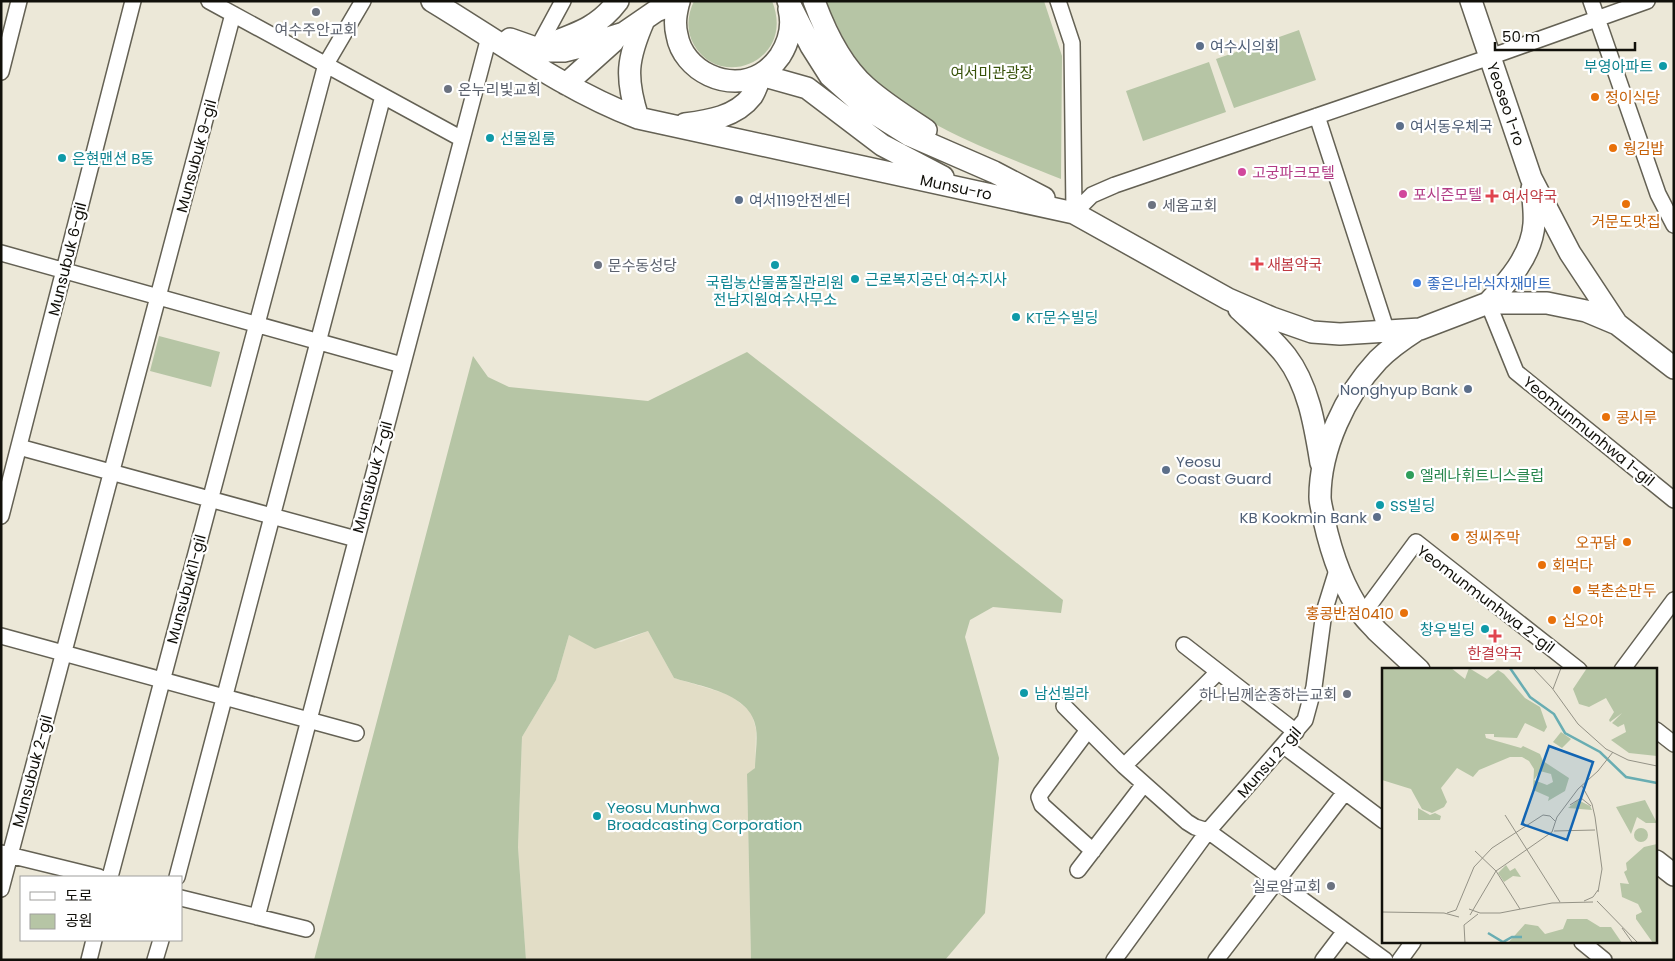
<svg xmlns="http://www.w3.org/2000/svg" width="1675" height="961" font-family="Poppins,'Noto Sans KR',sans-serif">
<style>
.built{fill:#e2ddc6}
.green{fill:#b6c5a5}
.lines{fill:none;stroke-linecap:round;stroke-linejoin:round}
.street-casing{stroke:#646154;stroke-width:18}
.secondary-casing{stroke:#646154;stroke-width:24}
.street{stroke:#fff;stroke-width:15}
.secondary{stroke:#fff;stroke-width:21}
.worship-dot{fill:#6b7280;stroke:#fff;stroke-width:2}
.service-dot{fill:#5c6f8a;stroke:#fff;stroke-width:2}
.culture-dot{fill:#0f9aa8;stroke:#fff;stroke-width:2}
.food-dot{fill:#e8710a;stroke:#fff;stroke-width:2}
.hotel-dot{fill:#d1479c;stroke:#fff;stroke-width:2}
.health-dot{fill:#e0444e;stroke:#fff;stroke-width:2}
.shop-dot{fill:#3f7fe0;stroke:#fff;stroke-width:2}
.leisure-dot{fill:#2e9e5b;stroke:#fff;stroke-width:2}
.labels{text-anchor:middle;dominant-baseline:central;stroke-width:4.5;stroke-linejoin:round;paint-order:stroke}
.worship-label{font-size:15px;fill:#5b616d;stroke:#fff;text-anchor:start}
.service-label{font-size:15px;fill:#4e5e75;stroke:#fff;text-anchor:start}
.culture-label{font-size:15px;fill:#0d838f;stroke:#fff;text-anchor:start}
.park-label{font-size:15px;fill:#38520a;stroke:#fff}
.food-label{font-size:15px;fill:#c56008;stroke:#fff;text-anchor:start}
.street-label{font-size:15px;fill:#11100a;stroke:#fff}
.hotel-label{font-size:15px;fill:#b23c85;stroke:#fff;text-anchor:start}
.health-label{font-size:15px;fill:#be3a42;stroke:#fff;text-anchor:start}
.shop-label{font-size:15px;fill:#366cbe;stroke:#fff;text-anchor:start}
.leisure-label{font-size:15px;fill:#27864d;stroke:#fff;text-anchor:start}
.inset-river{fill:none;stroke:#69adb2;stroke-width:2.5}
.inset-road{fill:none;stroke:#949286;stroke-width:1}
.view{fill:#1265b3;fill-opacity:0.15;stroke:#1265b3;stroke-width:2.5}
.inset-edge{fill:none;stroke:#11100a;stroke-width:2.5}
</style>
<rect width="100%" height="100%" fill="#ece8d8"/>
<path class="built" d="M 648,631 L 674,678 L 730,695 L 751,712 L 756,729 L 755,768 L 747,775 L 751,960 L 526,960 L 518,847 L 522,737 L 556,680 L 569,635 L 621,642 Z"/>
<path class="green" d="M 694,1 L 772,1 C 796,59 722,92 694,45 C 686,31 687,16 694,1 Z
M 825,1 L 1044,1 L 1062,56 L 1061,179 C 1000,154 920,127 873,79 C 858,64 846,45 837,25 C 833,18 828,10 825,1 Z
M 1299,30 L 1316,80 L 1234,108 L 1216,59 Z
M 1209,62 L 1226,112 L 1143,141 L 1126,91 Z
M 159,336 L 220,352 L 211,387 L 150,371 Z
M 747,352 L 937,499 L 1063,600 L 1061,613 L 993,607 L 970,620 L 965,637 L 999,758 L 985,913 L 945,960 L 751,960 L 747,774 L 755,768 C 755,755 758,741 756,728 C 751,693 702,687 674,678 L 648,631 L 595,649 L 569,635 L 556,680 L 522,737 L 518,847 L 526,960 L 314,960 L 473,356 L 488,377 L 509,387 L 648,401 Z"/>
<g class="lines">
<defs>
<path id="street" d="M 209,1 L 462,139
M 1058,1 L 1072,43 L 1074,213 L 1092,195 L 1115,185 L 1490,57 L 1647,1
M 1591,1 L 1658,194 L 1674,225
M 537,49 L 563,1
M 1,72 L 19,1
M 1317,116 L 1387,332
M 1,253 L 402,365
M 1488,303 L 1516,372 L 1674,500
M 19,447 L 356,539
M 1,516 L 133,1
M 1362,615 L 1416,542 L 1579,670
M 1,636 L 356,733
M 1184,645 L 1296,732
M 1622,670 L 1674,600
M 1064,706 L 1124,766 L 1187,822 L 1195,827 L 1208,831 L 1385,960
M 1088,730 L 1041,793 L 1039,797 L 1042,805 L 1093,851
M 1656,730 L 1674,744
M 1284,746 L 1384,821
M 1124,766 L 1218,672
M 1,853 L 99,877
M 1078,870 L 1144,784
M 110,877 L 326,64 L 363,1
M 177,877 L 383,96
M 1,889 L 233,14
M 181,898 L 306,929
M 257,917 L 489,37
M 1582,942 L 1604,960
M 89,960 L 94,940
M 155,960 L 161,940
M 1114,960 L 1208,831 L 1305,720 L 1314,687 L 1324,612 L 1338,567
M 1216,960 L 1345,792
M 1323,960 L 1345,931
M 1400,960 L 1413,942"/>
<path id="secondary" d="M 432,1 C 500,42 564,90 638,118 L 1074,213 L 1228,299 L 1272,318 L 1312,332 L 1340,334 L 1420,329 L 1488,303 L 1547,303 L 1586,311 L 1617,324 L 1674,368
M 679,1 C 676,13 674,23 677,35 C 683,71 729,93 761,74 C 768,70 775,63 780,56 C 789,42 793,25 789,9
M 788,1 L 811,46 L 830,76 L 866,108 L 909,135 L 994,172 L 1044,198
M 814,1 C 825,31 841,65 866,87 C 884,103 906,117 926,130
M 1471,1 L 1531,178 L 1570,253 L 1617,324
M 510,39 L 544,51 L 564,51 L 576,48 L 624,33 L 656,11 L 679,2
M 554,42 C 581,32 600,25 618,1
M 566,84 L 614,41
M 638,118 C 625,77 627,59 644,20
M 685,124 C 708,121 736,117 752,96 C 756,90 758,82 761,75 L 807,88 L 882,145 L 943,177
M 1488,303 C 1508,282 1532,255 1534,224 C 1535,212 1533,200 1532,188
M 1239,309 C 1255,324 1273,339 1286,356 C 1309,386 1315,427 1321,463
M 1417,330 C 1403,339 1390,348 1378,360 C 1345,395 1320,449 1320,497 C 1320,504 1323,512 1324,520 C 1331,552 1343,587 1362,614 C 1366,620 1372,625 1377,631 C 1391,644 1405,657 1419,670
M 1656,861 L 1674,875"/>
</defs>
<use href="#street" class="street-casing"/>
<use href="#secondary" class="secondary-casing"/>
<use href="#street" class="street"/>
<use href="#secondary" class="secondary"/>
</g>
<g class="worship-dot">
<circle cx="316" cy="12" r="5"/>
<circle cx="448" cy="89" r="5"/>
<circle cx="1152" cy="205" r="5"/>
<circle cx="598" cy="265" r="5"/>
<circle cx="1347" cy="694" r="5"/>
<circle cx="1331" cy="886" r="5"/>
</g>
<g class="service-dot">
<circle cx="1200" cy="46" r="5"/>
<circle cx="1400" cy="126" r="5"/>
<circle cx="739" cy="200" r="5"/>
<circle cx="1468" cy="389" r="5"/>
<circle cx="1166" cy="470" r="5"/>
<circle cx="1377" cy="517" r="5"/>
</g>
<g class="culture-dot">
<circle cx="1663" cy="66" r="5"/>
<circle cx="490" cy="138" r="5"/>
<circle cx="62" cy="158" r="5"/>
<circle cx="775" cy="265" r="5"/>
<circle cx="855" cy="279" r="5"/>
<circle cx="1016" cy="317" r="5"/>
<circle cx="1380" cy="505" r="5"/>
<circle cx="1485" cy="629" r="5"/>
<circle cx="1024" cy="693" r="5"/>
<circle cx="597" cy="816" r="5"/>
</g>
<g class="food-dot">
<circle cx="1595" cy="97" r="5"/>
<circle cx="1613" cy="148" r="5"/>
<circle cx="1626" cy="204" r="5"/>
<circle cx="1606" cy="417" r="5"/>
<circle cx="1455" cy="537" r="5"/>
<circle cx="1627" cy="542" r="5"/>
<circle cx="1542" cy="565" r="5"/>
<circle cx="1577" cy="590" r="5"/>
<circle cx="1404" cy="613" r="5"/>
<circle cx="1552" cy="620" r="5"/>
</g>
<g class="hotel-dot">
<circle cx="1242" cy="172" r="5"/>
<circle cx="1403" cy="194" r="5"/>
</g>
<g class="health-dot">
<path d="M1489.5 188.5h5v5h5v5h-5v5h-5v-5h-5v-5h5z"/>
<path d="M1254.5 256.5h5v5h5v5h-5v5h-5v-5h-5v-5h5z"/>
<path d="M1492.5 628.5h5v5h5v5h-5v5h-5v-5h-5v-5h5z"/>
</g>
<circle class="shop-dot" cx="1417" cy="283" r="5"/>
<circle class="leisure-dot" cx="1410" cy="475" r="5"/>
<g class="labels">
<g class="worship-label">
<text x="316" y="29" text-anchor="middle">여수주안교회</text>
<text x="458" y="89">온누리빛교회</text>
<text x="1162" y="205">세움교회</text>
<text x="608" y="265">문수동성당</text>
<text x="1337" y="694" text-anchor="end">하나님께순종하는교회</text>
<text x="1321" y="886" text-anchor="end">실로암교회</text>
</g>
<g class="service-label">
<text x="1210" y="46">여수시의회</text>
<text x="1410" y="126">여서동우체국</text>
<text x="749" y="200">여서119안전센터</text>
<text x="1458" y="389" text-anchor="end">Nonghyup Bank</text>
<text x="1176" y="461">Yeosu<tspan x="1176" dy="17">Coast Guard</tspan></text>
<text x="1367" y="517" text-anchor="end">KB Kookmin Bank</text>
</g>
<g class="culture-label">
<text x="1653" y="66" text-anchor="end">부영아파트</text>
<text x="500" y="138">선물원룸</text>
<text x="72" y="158">은현맨션 B동</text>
<text x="865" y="279">근로복지공단 여수지사</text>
<text x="775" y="282" text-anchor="middle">국립농산물품질관리원<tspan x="775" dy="17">전남지원여수사무소</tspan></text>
<text x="1026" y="317">KT문수빌딩</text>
<text x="1390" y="505">SS빌딩</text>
<text x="1475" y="629" text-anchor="end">창우빌딩</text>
<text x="1034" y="693">남선빌라</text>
<text x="607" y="807">Yeosu Munhwa<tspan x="607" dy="17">Broadcasting Corporation</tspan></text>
</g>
<g class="park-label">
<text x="992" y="72">여서미관광장</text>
</g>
<g class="food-label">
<text x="1605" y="97">정이식당</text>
<text x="1623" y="148">웡김밥</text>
<text x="1626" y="221" text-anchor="middle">거문도맛집</text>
<text x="1616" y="417">콩시루</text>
<text x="1465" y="537">정씨주막</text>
<text x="1617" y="542" text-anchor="end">오꾸닭</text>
<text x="1552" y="565">회먹다</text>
<text x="1587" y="590">북촌손만두</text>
<text x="1394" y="613" text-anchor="end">홍콩반점0410</text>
<text x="1562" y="620">십오야</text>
</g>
<g class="street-label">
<text transform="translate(1506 104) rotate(71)">Yeoseo 1-ro</text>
<text transform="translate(196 156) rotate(-75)">Munsubuk 9-gil</text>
<text transform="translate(956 187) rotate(12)">Munsu-ro</text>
<text transform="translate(67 259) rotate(-76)">Munsubuk 6-gil</text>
<text transform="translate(1589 431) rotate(39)">Yeomunmunhwa 1-gil</text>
<text transform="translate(372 477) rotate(-75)">Munsubuk 7-gil</text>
<text transform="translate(186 589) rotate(-75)">Munsubuk11-gil</text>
<text transform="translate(1486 599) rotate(37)">Yeomunmunhwa 2-gil</text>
<text transform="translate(1269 762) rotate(-49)">Munsu 2-gil</text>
<text transform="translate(32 771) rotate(-75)">Munsubuk 2-gil</text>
</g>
<g class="hotel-label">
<text x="1252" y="172">고궁파크모텔</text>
<text x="1413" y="194">포시즌모텔</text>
</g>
<g class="health-label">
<text x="1502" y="196">여서약국</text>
<text x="1267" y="264">새봄약국</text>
<text x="1495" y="653" text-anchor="middle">한결약국</text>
</g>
<g class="shop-label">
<text x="1427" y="283">좋은나라식자재마트</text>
</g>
<g class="leisure-label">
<text x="1420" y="475">엘레나휘트니스클럽</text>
</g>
</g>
<g transform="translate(1382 668)">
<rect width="275" height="275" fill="#ece8d8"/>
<path d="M 0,0 L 69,0 L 83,11 L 87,0 L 105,11 L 116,2 L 122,6 L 143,30 L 158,39 L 165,59 L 162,64 L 143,55 L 135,70 L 112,69 L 112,66 L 103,66 L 104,70 L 139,80 L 141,78 L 158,86 L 161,93 L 187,110 L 183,123 L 166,133 L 167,129 L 151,122 L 152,101 L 147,93 L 140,89 L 128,89 L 97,102 L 91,109 L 75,100 L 59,120 L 65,134 L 62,139 L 50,145 L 40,141 L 29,121 L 0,112 ZM 158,103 L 169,106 L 171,114 L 165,117 L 152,112 ZM 205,0 L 275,0 L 275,88 L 247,85 L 229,72 L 244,64 L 242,56 L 236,59 L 230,55 L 240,45 L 228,54 L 227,52 L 232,44 L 224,30 L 207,39 L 197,36 L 191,21 ZM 179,64 L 189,71 L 180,80 L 171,74 ZM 196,132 L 208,138 L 210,142 L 186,140 ZM 263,132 L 275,155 L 264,155 L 255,149 L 249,166 L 234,139 ZM 36,140 L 48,147 L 53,145 L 59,148 L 58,152 L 36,152 ZM252 167a7 7 0 1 1 14 0a7 7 0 1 1-14 0ZM 275,176 L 275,275 L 271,275 L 254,251 L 254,247 L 260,244 L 256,236 L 240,229 L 238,215 L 247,216 L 242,204 L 245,202 L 244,195 L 262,179 ZM 124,197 L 128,203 L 133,200 L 139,209 L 131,208 L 122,214 L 116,205 ZM 185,251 L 205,251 L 218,259 L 229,259 L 240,275 L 126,275 L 143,256 L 156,258 L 163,266 L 181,261 Z" fill="#b6c5a5" fill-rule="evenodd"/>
<path class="inset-river" d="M 128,0 L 148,29 L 172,46 L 183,65 L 218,84 L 244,109 L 275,115M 106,265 L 121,274 L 130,269 L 140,269"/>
<path class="inset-road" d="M 151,0 L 170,20 L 196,56 L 224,81 L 246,92 L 275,98M 171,21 L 179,0M 200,118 L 210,136 L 213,149 L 220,201 L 216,224M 188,137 L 199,130 L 209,138M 123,147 L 178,234M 172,163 L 213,162M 93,183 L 114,203 L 138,241M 202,233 L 211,229 L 216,222M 215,233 L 256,275M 87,241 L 98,245 L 118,245 L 170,235 L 211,234M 0,244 L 62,245 L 77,249M 65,245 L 74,242 L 92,199 L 110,180 L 161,147 L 168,148 L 173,153M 88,247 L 114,203 L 170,164 L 175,149 L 196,121 L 216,103 L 231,84M 240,260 L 250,274M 83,275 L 82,257 L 96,246"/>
<path class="view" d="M 167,78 L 211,94 L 185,172 L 140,156 Z"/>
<rect width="275" height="275" class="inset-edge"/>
</g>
<rect width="1675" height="961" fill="none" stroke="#11100a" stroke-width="5"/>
<rect x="20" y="876" width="162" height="65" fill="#ffffff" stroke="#a09f9d"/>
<rect x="30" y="892" width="25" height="8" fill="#ffffff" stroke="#a09f9d"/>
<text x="65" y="901" font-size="15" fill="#11100a">도로</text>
<rect x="30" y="914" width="25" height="15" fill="#b6c5a5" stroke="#a09f9d"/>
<text x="65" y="926" font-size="15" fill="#11100a">공원</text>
<path d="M1495 42v8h140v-8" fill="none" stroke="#11100a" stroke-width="2.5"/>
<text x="1502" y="42" font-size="15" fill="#11100a" stroke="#ffffff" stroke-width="4" paint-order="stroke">50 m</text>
</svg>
